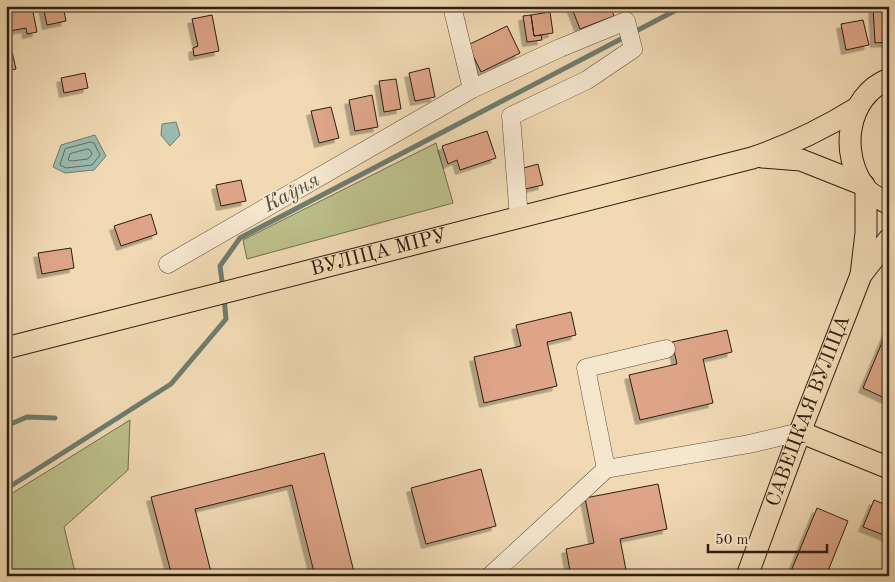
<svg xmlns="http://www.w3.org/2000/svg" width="895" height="582" font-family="'Old Standard TT',serif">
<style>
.green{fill:#bcbf8b;stroke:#746e4e}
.water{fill:#9abaae;stroke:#6e7c6f}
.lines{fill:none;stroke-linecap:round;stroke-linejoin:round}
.shore{stroke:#646c60;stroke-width:1}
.stream{stroke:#6e7c6f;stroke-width:5}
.building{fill:#dda487;stroke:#2d1e11;filter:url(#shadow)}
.minor-casing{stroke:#5e4d3a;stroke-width:19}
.major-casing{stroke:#2d1e11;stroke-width:23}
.minor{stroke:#f5e6ce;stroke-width:18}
.major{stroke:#f0d9b3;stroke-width:21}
.labels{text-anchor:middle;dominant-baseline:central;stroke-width:4;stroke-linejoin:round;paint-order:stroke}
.street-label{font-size:20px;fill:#2d1e11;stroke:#f5e6ce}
.water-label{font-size:21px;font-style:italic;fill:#4e4d40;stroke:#f5e6ce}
</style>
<defs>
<filter id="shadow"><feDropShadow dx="-4.5" dy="4.5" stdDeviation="0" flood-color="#0004"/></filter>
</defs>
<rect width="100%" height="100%" fill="#f0d9b3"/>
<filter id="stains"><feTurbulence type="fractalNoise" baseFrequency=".004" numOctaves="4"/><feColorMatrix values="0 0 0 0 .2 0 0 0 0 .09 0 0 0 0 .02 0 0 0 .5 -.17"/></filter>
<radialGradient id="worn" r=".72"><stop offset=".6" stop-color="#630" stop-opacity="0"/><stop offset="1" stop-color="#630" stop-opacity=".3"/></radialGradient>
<path class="green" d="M 436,143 L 453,203 L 247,259 L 243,240 Z
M 130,420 L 128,470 L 64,527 L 76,576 L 6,576 L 6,497 Z"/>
<path class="water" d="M 176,122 L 180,135 L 170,146 L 161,135 L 162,124 Z
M 95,135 L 106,156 L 94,170 L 65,173 L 53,167 L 61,145 Z"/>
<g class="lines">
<path class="shore" d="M 91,142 L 94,143 L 100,155 L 92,165 L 66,168 L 60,165 L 65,149 Z
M 88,149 L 90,150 L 92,154 L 88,159 L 71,161 L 68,160 L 70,154 Z"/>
<path class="stream" d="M 223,289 L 220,266 L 240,238 L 684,6
M 6,426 L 27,417 L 55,418
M 6,489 L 171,384 L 226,319 L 224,297"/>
</g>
<path class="building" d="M 6,6 L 22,6 L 23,9 L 32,7 L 37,32 L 27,34 L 26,28 L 10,31 Z
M 43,6 L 63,6 L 66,21 L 47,25 Z
M 571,6 L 610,6 L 614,16 L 580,29 Z
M 873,6 L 889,6 L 889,42 L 875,43 Z
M 550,12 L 553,33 L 534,36 L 531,15 Z
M 212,15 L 219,51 L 194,56 L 193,48 L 198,46 L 192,19 Z
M 531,15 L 534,36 L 541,35 L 542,40 L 527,42 L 523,16 Z
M 863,20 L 869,45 L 846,50 L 841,24 Z
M 6,26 L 16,69 L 6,71 Z
M 507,26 L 520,53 L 481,72 L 468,45 Z
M 429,68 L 435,97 L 415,101 L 409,73 Z
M 85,73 L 88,88 L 64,93 L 61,78 Z
M 396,79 L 401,109 L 384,112 L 379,81 Z
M 372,95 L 378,127 L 355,131 L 349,100 Z
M 331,107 L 339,138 L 319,143 L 311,111 Z
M 487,131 L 496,158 L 460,170 L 457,160 L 448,164 L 442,146 Z
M 538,164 L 543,185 L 525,189 L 520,169 Z
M 241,180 L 246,201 L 221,206 L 216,185 Z
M 151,214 L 157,234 L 121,246 L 114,226 Z
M 71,248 L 74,268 L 42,274 L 38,253 Z
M 571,312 L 576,335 L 547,342 L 557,386 L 484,403 L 474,357 L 521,346 L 516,325 Z
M 889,326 L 889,400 L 863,388 Z
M 727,330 L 732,352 L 703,359 L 713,403 L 640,420 L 629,375 L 677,364 L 672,342 Z
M 324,453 L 355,576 L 315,576 L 292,485 L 195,509 L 212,576 L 172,576 L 151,497 Z
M 481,469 L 496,526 L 426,544 L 411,488 Z
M 658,484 L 667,529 L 620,539 L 626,570 L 600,576 L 571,576 L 566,549 L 594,543 L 585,498 Z
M 874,500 L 889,506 L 889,537 L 863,527 Z
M 817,508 L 848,521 L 826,576 L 789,576 Z"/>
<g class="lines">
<defs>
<path id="minor" d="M 452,6 L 472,89
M 168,264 L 472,89 L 560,48 L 626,21 L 633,49 L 587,80 L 511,116 L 519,218
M 606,469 L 586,368 L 666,349
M 490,576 L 606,469 L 749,444 L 800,432"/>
<g id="major">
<path d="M 889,79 C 846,96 839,155 866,189 C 871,195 881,199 889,204"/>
<path d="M 762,157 L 801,160 L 864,185"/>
<path d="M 861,275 L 866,233 L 866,189"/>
<path id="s1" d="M 6,348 L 752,158 C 790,145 823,129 857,108"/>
<path d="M 800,432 L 889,468"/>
<path id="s2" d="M 747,576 L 800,432 L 861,275 L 889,239"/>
</g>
</defs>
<use href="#minor" class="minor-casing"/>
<use href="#major" class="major-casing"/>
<use href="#minor" class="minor"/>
<use href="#major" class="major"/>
</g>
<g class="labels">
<g class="street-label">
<text stroke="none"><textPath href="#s1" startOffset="385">ВУЛІЦА МІРУ</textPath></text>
<text stroke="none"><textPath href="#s2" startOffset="176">САВЕЦКАЯ ВУЛІЦА</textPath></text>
</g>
<g class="water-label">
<text transform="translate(292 193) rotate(-28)">Каўня</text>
</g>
</g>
<rect width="895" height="582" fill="none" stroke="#f0d9b3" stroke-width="25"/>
<rect x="8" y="8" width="880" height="567" fill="none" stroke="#2d1e11" stroke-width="2.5"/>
<rect x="12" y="12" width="870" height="557" fill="none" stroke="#2d1e11"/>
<path d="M708 544v8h119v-8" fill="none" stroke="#2d1e11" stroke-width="2.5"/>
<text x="715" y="544" font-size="15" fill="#2d1e11" stroke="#f5e6ce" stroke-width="4" paint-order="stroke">50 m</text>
<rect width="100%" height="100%" filter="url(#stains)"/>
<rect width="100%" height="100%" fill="url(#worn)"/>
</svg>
